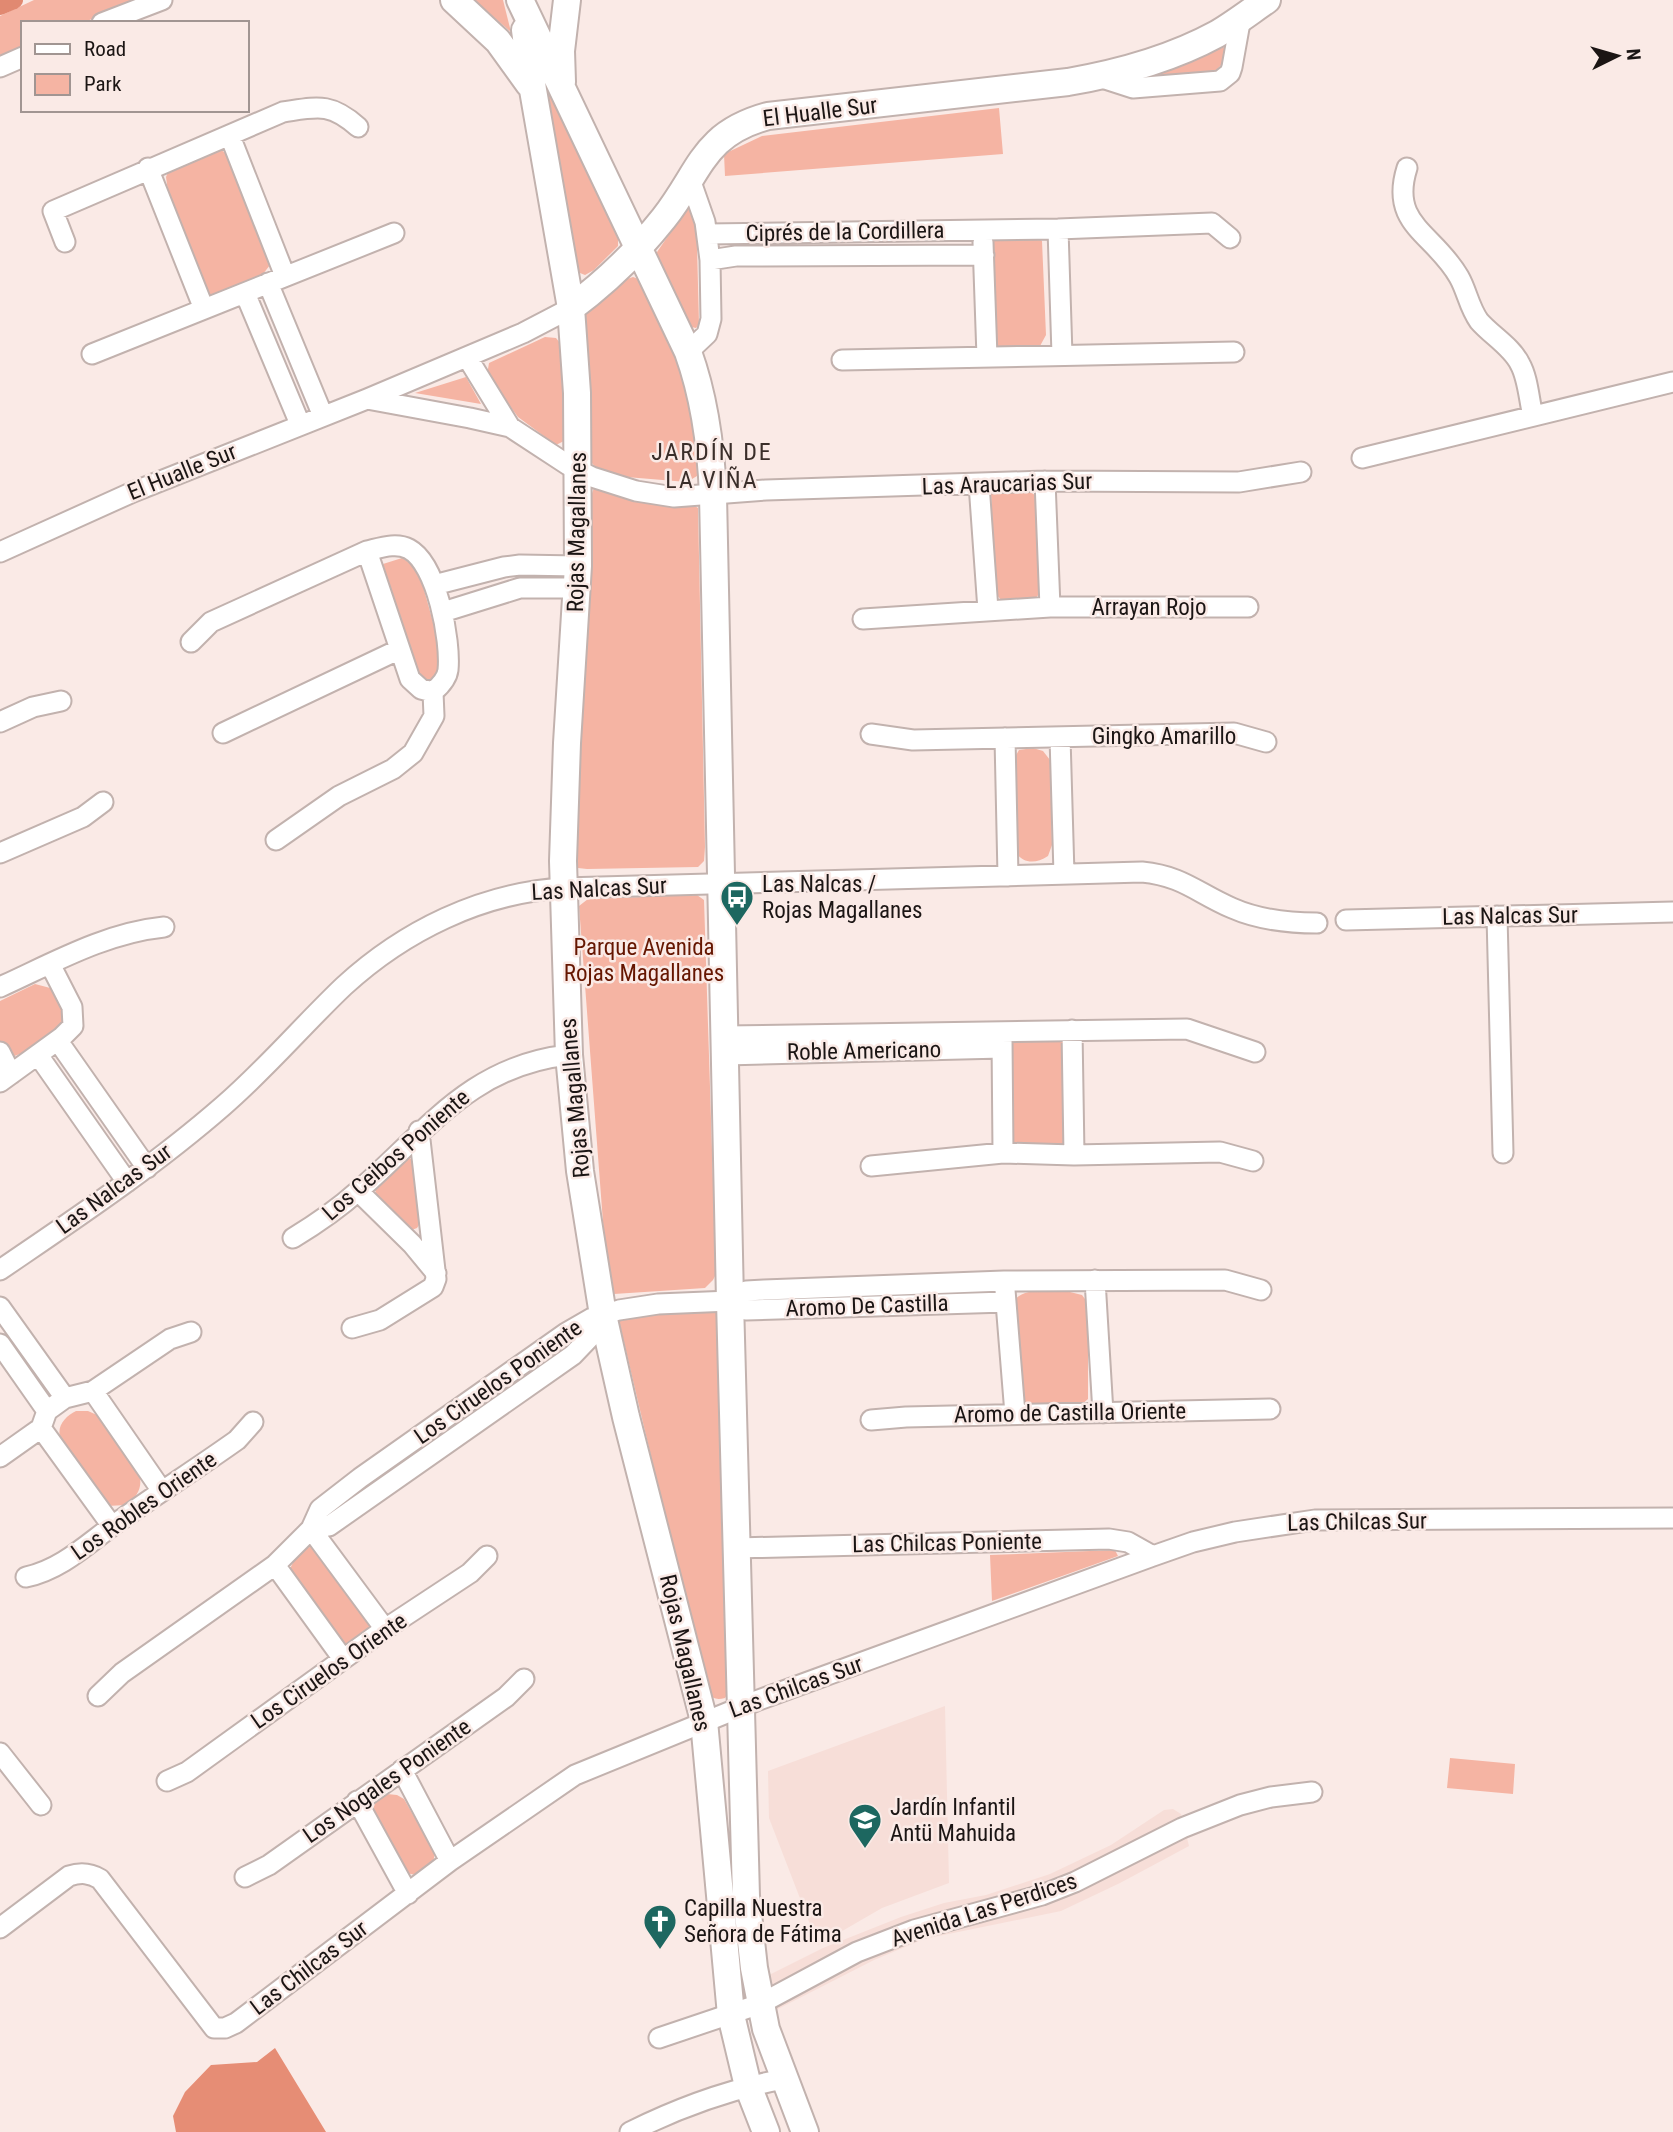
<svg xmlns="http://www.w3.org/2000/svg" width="1673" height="2132" font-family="'Roboto Condensed',sans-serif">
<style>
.built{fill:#f7ded8}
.green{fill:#f5b4a3}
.forest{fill:#e68d75}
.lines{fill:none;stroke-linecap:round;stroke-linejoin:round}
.canal{stroke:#e18971;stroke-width:18}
.street-casing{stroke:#c2b2ae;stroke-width:23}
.secondary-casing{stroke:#c2b2ae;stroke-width:30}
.street{stroke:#fff;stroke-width:19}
.secondary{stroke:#fff;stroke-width:26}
.labels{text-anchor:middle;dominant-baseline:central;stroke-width:5;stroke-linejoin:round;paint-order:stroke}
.street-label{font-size:23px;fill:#1b1514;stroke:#faeae6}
.poi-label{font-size:23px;fill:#1b1514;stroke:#faeae6;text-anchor:start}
.park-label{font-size:23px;fill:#651601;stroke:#faeae6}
.neighbourhood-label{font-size:24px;letter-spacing:2px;fill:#3a2e2a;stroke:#faeae6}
</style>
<rect width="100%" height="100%" fill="#faeae6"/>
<path class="built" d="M 945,1706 L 949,1883 L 882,1908 L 818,1945 L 769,1818 L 768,1771 Z
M 1173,1809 L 1181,1814 L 1189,1846 L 1120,1883 L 1061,1911 L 924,1939 L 874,1960 L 774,2011 L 769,1975 L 823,1948 L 901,1917 L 944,1903 L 986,1895 L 1050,1874 L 1111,1845 L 1164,1810 Z"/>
<path class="green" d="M 34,0 L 139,0 L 82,23 L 23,23 L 23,47 L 0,56 L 0,16 Z
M 474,0 L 503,0 L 511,32 Z
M 1229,45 C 1221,89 1182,79 1148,79 Z
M 536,56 L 618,239 L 618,246 L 594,270 L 585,275 L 575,271 Z
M 999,108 L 1003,154 L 725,176 L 724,154 L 762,136 Z
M 215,146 L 227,154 L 269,259 L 270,265 L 263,274 L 217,295 L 209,296 L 195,279 L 168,192 L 166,177 L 171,165 Z
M 690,204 L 696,207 L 699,324 L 696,328 L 691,327 L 655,255 Z
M 986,235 L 1040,239 L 1042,241 L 1046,335 L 1040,346 L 996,350 Z
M 633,277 L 641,280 C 677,343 697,403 697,476 L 687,482 L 602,475 L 591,462 L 581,310 L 621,281 Z
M 545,337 L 556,338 L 560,343 L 564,431 L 564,441 L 556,445 L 518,417 L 487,375 L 489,363 Z
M 466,377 L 481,404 L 415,393 Z
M 594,488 L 649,501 L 692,504 L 698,508 L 705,847 L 704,861 L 698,867 L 587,869 L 578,868 L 571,860 L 589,501 Z
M 1028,490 L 1036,496 L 1040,593 L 1034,600 L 1002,601 L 996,594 L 991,494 L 993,491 Z
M 402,558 L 418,568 L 436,633 L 440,679 L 422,685 L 383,564 Z
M 1033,748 L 1043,751 L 1050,760 L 1052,845 L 1048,856 C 1034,865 1022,863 1014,850 L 1012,762 L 1019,750 Z
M 697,895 L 704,900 L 716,1274 L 713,1280 L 705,1288 L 614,1294 L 608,1288 L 579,906 L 588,899 Z
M 35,984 L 54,989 L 66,1017 L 62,1028 L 30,1050 L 12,1057 L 0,1051 L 0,1001 Z
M 1060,1038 L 1064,1041 L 1066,1143 L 1064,1146 L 1012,1147 L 1011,1039 Z
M 406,1156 L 414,1161 L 421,1222 L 417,1228 L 409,1231 C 397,1219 376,1205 375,1188 Z
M 1066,1291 L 1082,1295 L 1088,1303 L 1088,1399 L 1081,1405 L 1023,1406 L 1014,1301 C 1023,1287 1050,1291 1066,1291 Z
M 708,1312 L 719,1313 L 730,1691 L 725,1698 C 717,1700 713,1699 707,1693 L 618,1317 Z
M 76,1411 L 88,1411 L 97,1415 L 138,1472 C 144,1485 138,1497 126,1505 L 107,1506 C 98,1493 63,1449 60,1437 C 57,1425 66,1416 76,1411 Z
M 312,1546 L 371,1624 L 371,1630 L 347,1650 L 289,1573 C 292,1561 300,1550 312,1546 Z
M 1115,1550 L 1118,1556 L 992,1601 L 990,1555 Z
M 1450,1758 L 1515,1764 L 1513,1794 L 1447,1788 Z
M 387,1794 L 397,1795 L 404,1799 L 435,1853 L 433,1863 L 416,1875 L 406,1873 L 372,1811 L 377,1799 Z"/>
<path class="forest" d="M 275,2048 L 326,2132 L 176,2132 L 173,2116 L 185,2092 L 211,2065 L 257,2062 Z"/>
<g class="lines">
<path class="canal" d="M 0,6 L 14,0"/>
<defs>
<path id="street" d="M 102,23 L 162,0
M 0,67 L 23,57
M 1099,77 L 1133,88 L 1220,81 L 1230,73 L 1232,67 L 1241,17
M 230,136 L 285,276
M 148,168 L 204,309
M 1407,168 C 1389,225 1434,233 1459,277 C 1467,291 1469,307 1479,321 C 1491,335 1512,347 1520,364 C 1528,378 1529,400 1533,416
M 1058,229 L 1062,355
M 707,234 L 1058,229 L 1212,223 L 1230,238
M 65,242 L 53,211 L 283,112 C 317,107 330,102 358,127
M 983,242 L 987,357
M 710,260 L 736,256 L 984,255
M 268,283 L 323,416
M 245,293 L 300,424
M 688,352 L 707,334 L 711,319 L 710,260 L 705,222 L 690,179
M 92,354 L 394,233
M 467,357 L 510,427
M 842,360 L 1234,352
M 367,399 L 470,418 L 510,427 L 568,465 L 592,477 L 636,491 L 674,497 L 766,490 L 1045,481 L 1239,482 L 1301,472
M 1362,458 L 1673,382
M 1045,481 L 1050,607
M 979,484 L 988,610
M 367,551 L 410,679 L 421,689 L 433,692
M 0,552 L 133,492 L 367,399 L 523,333 L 571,308
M 434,585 L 504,567 L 520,565 L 578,566
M 443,612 L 520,588 L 577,588
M 863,619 L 1050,607 L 1248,607
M 191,642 L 211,622 L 367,551 C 380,548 396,542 409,549 C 437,564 451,641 448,670 C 447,679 440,686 433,692
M 0,722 L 33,707 L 61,701
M 223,733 L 398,650
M 871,734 L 913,740 L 1234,733 L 1266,742
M 1060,737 L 1064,874
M 1005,738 L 1008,876
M 276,840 L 339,796 L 393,769 L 413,753 L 434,716 L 433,692
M 0,853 L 83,817 L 103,802
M 1497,916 L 1503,1153
M 1346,920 L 1673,912
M 0,987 C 53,963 105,933 164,927
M 1072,1030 L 1074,1155
M 725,1036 L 1187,1029 L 1255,1052
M 1002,1038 L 1003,1153
M 58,1041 L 147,1168
M 0,1052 L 11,1074
M 38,1055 L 127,1182
M 725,1055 L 1002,1048
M 0,1082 L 62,1037 L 73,1026 L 72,1007 L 50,964
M 871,1166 L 1003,1153 L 1074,1155 L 1220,1152 L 1253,1161
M 358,1191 L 412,1244 L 436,1273
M 293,1238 C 316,1224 338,1209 358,1191 C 426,1132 471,1065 569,1055
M 0,1270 C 76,1218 153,1167 223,1106 C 266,1069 303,1025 344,986 C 404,931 481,893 563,888 L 1142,872 C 1183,876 1197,893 1232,908 C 1259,920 1287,923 1317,923
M 1095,1280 L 1103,1413
M 1005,1290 L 1015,1414
M 730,1301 L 746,1310 L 1006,1302
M 0,1307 L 65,1398
M 352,1328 L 380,1320 L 433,1287 L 436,1279 L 419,1131
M 0,1344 L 47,1411
M 93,1391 L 162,1491
M 871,1420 L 906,1417 L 1270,1409
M 41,1428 L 112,1526
M 0,1457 L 41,1428 L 47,1411 L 65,1398 L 93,1391 L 170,1339 L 191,1332
M 311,1529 L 329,1526 L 573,1355 L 595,1332 L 603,1315
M 311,1529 L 385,1629
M 737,1548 L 1109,1539 L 1128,1542 L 1153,1556
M 275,1565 L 343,1659
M 26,1577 C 64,1569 91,1540 122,1519 C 160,1492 199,1467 237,1440 L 253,1422
M 98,1696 L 122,1673 L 275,1565 L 311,1529 L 320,1509 L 360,1478 L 566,1333 L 592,1318 L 619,1310 L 658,1304 L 730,1301 L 746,1291 L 764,1290 L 1004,1281 L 1225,1280 L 1261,1290
M 0,1753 L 41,1805
M 402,1770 L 450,1861
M 167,1781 L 187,1772 L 385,1629 L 470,1573 L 487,1556
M 357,1801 L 408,1894
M 245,1877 L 269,1865 L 506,1697 L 524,1679
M 0,1928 L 69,1876 C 81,1872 90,1873 100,1879 L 214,2028 L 225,2028 L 236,2023 L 450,1861 L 575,1775 L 756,1701 L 1153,1556 L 1193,1542 L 1235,1532 L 1315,1520 L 1673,1518
M 659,2038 L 760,2004 L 857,1952 L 914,1930 L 1042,1895 L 1075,1882 L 1182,1828 L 1240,1805 L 1271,1797 L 1312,1792
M 630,2132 C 680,2107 730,2089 784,2079"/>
<path id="secondary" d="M 454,0 L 498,41 L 529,84
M 520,0 L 688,352 C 705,399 711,446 713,495 L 730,1301 L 746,1896 L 754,1968 L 766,2029 L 805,2132
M 525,30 L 533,90 L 571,308 L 577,393 L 578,566 L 567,743 L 563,861 L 569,1055 L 580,1171 L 603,1315 L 626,1417 L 704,1721 L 731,2015 L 748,2086 L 766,2132
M 562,82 L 561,51 L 567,0
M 571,308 C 606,282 637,252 664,218 C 701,171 702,134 768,116 L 1068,82 C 1120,73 1171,59 1217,34 C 1234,24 1251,11 1267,0"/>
</defs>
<use href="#street" class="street-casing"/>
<use href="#secondary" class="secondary-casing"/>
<use href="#street" class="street"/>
<use href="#secondary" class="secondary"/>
</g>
<defs>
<symbol id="bus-pin" viewBox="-11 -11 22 30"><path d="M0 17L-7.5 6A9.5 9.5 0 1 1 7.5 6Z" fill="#1d6760" stroke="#faeae6"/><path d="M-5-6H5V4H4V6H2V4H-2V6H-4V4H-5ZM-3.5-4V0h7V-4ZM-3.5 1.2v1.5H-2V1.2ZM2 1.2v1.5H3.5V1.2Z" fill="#fff"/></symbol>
<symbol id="school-pin" viewBox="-11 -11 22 30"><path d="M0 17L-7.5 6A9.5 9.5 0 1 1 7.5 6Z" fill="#1d6760" stroke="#faeae6"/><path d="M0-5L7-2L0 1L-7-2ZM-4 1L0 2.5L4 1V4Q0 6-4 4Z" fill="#fff"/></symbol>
<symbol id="church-pin" viewBox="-11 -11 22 30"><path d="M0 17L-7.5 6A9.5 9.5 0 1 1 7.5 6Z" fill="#1d6760" stroke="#faeae6"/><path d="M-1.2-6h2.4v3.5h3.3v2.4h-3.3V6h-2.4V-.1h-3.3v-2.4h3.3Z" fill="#fff"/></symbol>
</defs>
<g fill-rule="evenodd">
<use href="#bus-pin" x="718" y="878" width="38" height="52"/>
<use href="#school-pin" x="846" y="1801" width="38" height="52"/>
<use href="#church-pin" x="641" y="1902" width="38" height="52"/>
</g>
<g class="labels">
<g class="street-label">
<text transform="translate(820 112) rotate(-7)">El Hualle Sur</text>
<text transform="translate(845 232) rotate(-1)">Ciprés de la Cordillera</text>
<text transform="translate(182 472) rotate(-22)">El Hualle Sur</text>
<text transform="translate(1007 484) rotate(-2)">Las Araucarias Sur</text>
<text transform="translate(577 532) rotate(-89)">Rojas Magallanes</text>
<text x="1149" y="607">Arrayan Rojo</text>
<text x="1164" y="736">Gingko Amarillo</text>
<text transform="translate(599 889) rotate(-3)">Las Nalcas Sur</text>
<text transform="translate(1510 916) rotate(-1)">Las Nalcas Sur</text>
<text transform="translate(864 1051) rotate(-1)">Roble Americano</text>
<text transform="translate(575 1098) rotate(-95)">Rojas Magallanes</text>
<text transform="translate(396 1155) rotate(-41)">Los Ceibos Poniente</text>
<text transform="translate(114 1189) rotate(-36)">Las Nalcas Sur</text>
<text transform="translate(867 1306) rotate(-2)">Aromo De Castilla</text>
<text transform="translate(498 1382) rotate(-35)">Los Ciruelos Poniente</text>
<text transform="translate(1070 1413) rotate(-1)">Aromo de Castilla Oriente</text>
<text transform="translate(144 1506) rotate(-35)">Los Robles Oriente</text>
<text transform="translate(1357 1522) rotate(-1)">Las Chilcas Sur</text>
<text transform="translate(947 1543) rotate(-1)">Las Chilcas Poniente</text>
<text transform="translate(685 1653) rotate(77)">Rojas Magallanes</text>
<text transform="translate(329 1671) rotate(-35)">Los Ciruelos Oriente</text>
<text transform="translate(796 1687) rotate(-20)">Las Chilcas Sur</text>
<text transform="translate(387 1781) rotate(-35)">Los Nogales Poniente</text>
<text transform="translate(984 1910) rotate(-18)">Avenida Las Perdices</text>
<text transform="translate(309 1968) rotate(-37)">Las Chilcas Sur</text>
</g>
<g class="poi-label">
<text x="762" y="884">Las Nalcas /<tspan x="762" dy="26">Rojas Magallanes</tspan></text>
<text x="890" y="1807">Jardín Infantil<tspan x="890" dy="26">Antü Mahuida</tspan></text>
<text x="684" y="1908">Capilla Nuestra<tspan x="684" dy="26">Señora de Fátima</tspan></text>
</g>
<g class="park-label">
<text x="644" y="947">Parque Avenida<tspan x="644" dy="26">Rojas Magallanes</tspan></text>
</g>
<g class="neighbourhood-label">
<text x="712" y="452">JARDÍN DE<tspan x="712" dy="28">LA VIÑA</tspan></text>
</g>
</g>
<rect x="21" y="21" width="228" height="91" fill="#faeae6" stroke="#a19592" stroke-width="2"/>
<rect x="35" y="44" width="35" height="10" fill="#ffffff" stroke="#a19592" stroke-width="2"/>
<text x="84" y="56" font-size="21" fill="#1b1514">Road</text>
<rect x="35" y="74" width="35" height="21" fill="#f5b4a3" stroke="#a19592" stroke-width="2"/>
<text x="84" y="91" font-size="21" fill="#1b1514">Park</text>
<g transform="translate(1617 56) rotate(85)" stroke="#faeae6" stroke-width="5" paint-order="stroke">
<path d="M0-5L12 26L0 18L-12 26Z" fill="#1b1514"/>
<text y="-10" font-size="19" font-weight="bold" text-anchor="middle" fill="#1b1514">N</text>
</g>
</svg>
